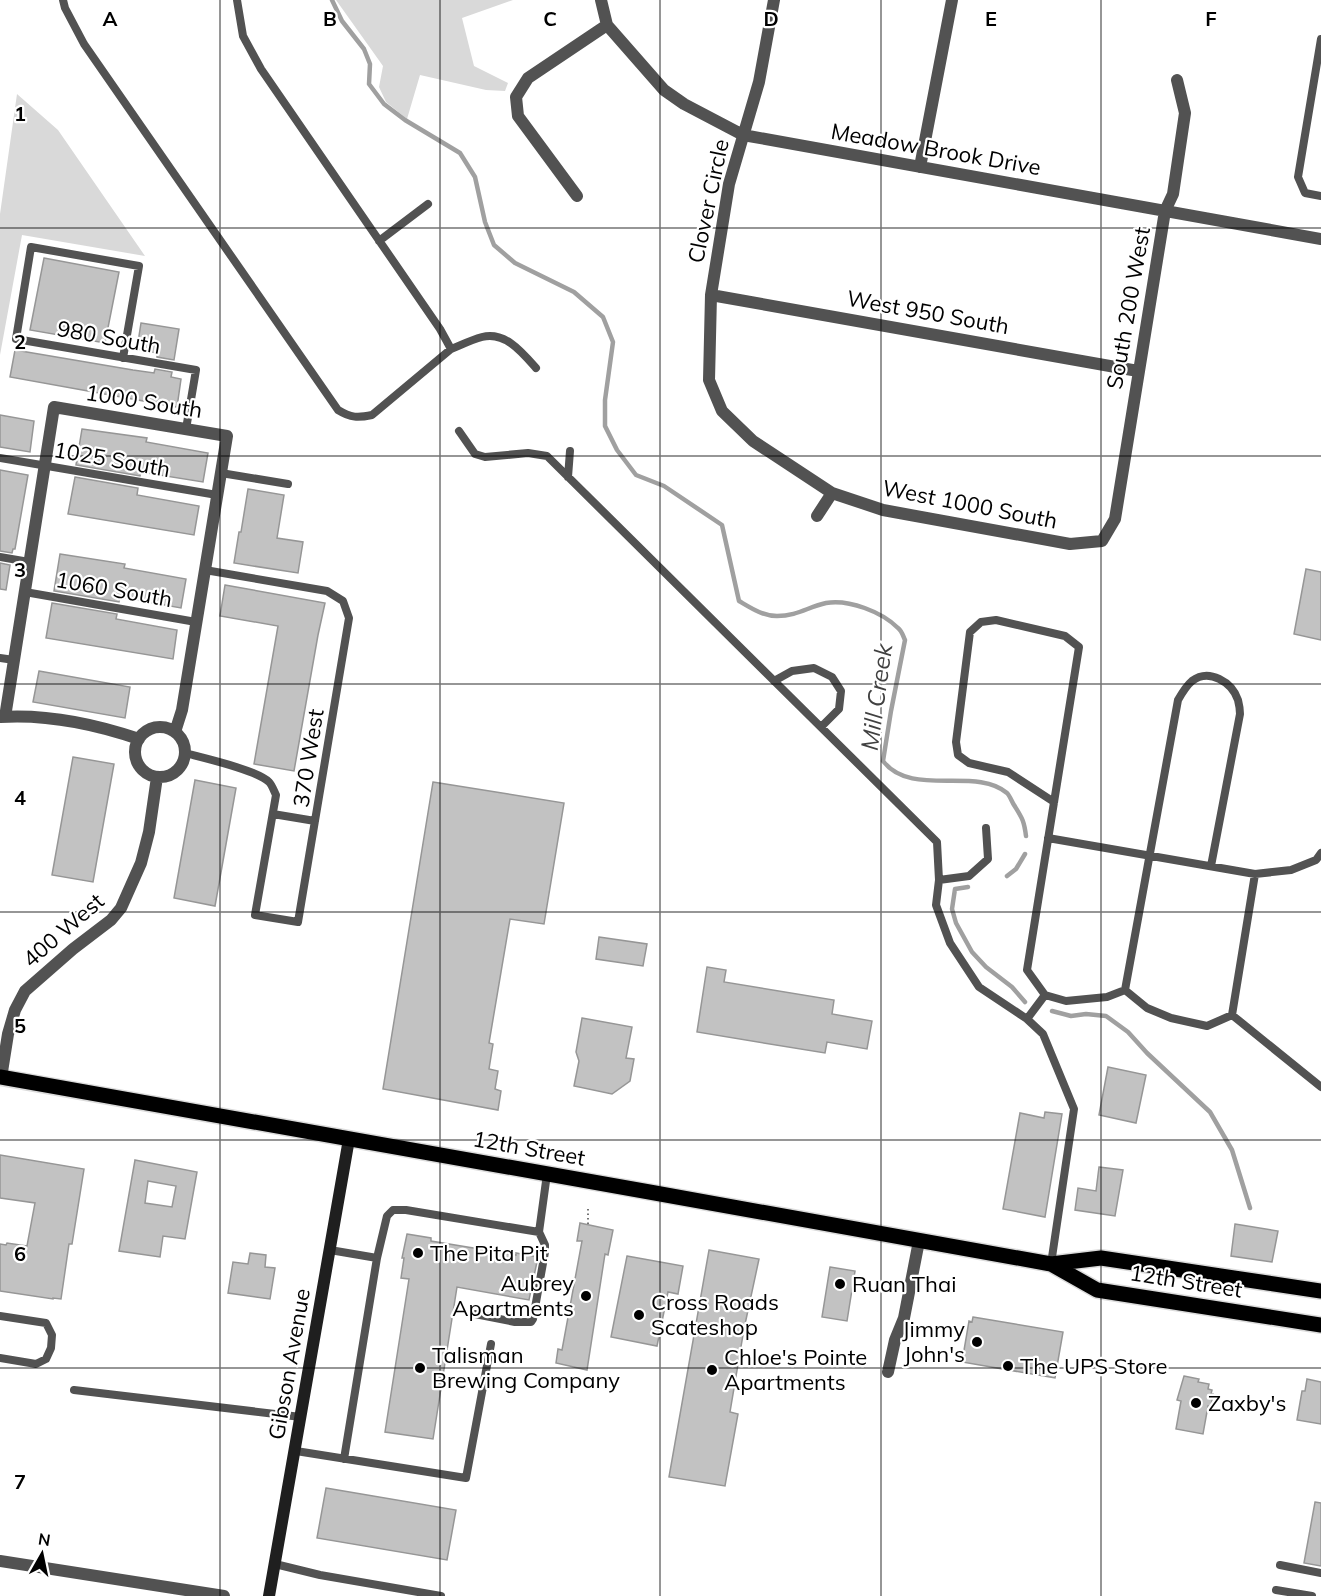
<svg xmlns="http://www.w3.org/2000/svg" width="1321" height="1596" font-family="Mulish,sans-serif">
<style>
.green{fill:#d9d9d9}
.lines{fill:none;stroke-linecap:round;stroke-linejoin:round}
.stream{stroke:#a0a0a0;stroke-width:4.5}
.building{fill:#c2c2c2;stroke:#969696;stroke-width:1.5;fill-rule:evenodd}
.primary-casing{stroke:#dbdbdb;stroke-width:18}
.path{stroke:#747474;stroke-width:2;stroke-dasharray:1.5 3;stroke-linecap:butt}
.lane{stroke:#525252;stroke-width:8}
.street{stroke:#525252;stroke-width:12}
.secondary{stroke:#1f1f1f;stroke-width:12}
.primary{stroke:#000;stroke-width:15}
.grid{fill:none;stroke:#000;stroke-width:1.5;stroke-opacity:0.55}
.poi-dot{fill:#000;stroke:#fff;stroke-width:2}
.labels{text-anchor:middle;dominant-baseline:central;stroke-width:4.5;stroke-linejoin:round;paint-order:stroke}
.street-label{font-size:22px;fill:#000;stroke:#fff}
.poi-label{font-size:22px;fill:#000;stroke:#fff;text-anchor:start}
.water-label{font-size:24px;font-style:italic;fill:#414141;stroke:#fff}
.grid-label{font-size:20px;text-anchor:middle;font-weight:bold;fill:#000;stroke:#fff;stroke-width:4.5;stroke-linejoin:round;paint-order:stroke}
</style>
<rect width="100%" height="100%" fill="#fff"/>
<path class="green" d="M 336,0 L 513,0 L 462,18 L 474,66 L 508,83 L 505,91 L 486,90 L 420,75 L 407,119 L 386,102 L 379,87 L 383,66 Z
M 17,94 L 58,130 L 145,256 L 22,235 L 0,355 L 0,214 Z"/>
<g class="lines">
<path class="stream" d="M 332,0 L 342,21 L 364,49 L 370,64 L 369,84 L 384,104 L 405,120 L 460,153 L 475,177 L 485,222 L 494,245 L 515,263 L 574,292 L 603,317 L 613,342 L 605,400 L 605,426 L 617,450 L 636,475 L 664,486 L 722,525 L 739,601 C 751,608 763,616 777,616 C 797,616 808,607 826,603 C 849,599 882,612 898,628 C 902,631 903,636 905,640 L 891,711 L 883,761 C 911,798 976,766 1007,793 C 1010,796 1012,802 1014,805 C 1022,818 1024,820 1026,836
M 1007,876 L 1016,869 L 1025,854
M 968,887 L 955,889 L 952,909 L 956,923 L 972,952 L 986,967 L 1012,987 L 1025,1002
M 1052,1011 L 1071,1016 L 1086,1014 L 1106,1016 L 1128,1032 L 1147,1053 L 1210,1112 L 1232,1150 L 1250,1208"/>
</g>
<path class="building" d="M 44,258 L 119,272 L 105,343 L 30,330 Z
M 141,323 L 179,329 L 174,360 L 157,357 L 157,353 L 137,349 Z
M 15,350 L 133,370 L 154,373 L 155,369 L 172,372 L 171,377 L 181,379 L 177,407 L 10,377 Z
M 0,415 L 34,421 L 30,452 L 0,447 Z
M 82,429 L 147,438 L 146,442 L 208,453 L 203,482 L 141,472 L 140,476 L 76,465 Z
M 0,470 L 28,475 L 15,549 L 13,549 L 12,553 L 0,551 Z
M 75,477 L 138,488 L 137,495 L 199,506 L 194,535 L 68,514 Z
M 248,489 L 284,495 L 277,538 L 303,542 L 298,573 L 234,563 L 239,532 L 241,532 Z
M 60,554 L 125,564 L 124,568 L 186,579 L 181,608 L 120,597 L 119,602 L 54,591 Z
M 0,563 L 10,565 L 6,590 L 0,589 Z
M 1306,569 L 1321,572 L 1321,640 L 1294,634 Z
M 225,585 L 325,603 L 318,635 L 294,771 L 254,764 L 278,626 L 220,616 Z
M 52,603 L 117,614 L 116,619 L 177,630 L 173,659 L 46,638 Z
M 39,671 L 130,687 L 125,718 L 33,702 Z
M 73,757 L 114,764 L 93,882 L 52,875 Z
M 195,780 L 236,788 L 215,906 L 174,898 Z
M 433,782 L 564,803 L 544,924 L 510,919 L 489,1043 L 493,1044 L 489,1069 L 498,1071 L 495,1089 L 501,1091 L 498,1110 L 383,1089 Z
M 599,937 L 647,944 L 643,966 L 596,959 Z
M 707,967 L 726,970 L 724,982 L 834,1000 L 832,1014 L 872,1021 L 867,1049 L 827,1042 L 825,1053 L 697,1032 Z
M 582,1018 L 632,1027 L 626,1058 L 634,1059 L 630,1081 L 612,1094 L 574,1086 L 579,1061 L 576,1052 Z
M 1108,1067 L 1146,1075 L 1136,1123 L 1099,1115 Z
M 1045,1112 L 1062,1114 L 1045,1217 L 1003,1209 L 1020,1113 L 1044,1118 Z
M 0,1155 L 84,1169 L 72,1244 L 69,1244 L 61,1299 L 53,1298 L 53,1299 L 0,1291 L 0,1244 L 6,1245 L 7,1243 L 27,1246 L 35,1203 L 0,1198 Z
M 135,1160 L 197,1172 L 185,1239 L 163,1236 L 160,1257 L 119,1251 ZM 148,1181 L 176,1186 L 172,1207 L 145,1203 Z
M 1099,1167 L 1123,1170 L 1115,1216 L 1075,1210 L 1078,1188 L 1096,1191 Z
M 580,1223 L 613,1230 L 608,1255 L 605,1254 L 587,1370 L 556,1363 L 558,1349 L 562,1350 L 582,1241 L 577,1241 Z
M 1235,1224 L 1278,1231 L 1272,1262 L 1231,1256 Z
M 407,1234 L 431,1238 L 431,1241 L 516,1255 L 516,1253 L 538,1257 L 529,1300 L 457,1287 L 433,1439 L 385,1432 L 409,1279 L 401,1278 L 404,1258 L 402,1258 Z
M 709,1250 L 759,1259 L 744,1329 L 730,1412 L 738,1414 L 725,1486 L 669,1477 Z
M 250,1253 L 266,1255 L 265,1267 L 275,1268 L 270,1299 L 228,1293 L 233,1262 L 248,1264 Z
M 627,1256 L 683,1266 L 678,1294 L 668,1292 L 657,1346 L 611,1337 Z
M 830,1267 L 855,1271 L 847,1321 L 822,1317 Z
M 973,1317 L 1063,1332 L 1055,1378 L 962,1362 L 969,1321 L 972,1322 Z
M 1184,1376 L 1199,1379 L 1198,1382 L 1209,1384 L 1208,1389 L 1212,1390 L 1211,1394 L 1213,1394 L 1211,1406 L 1208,1406 L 1203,1434 L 1176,1429 L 1181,1401 L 1177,1400 Z
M 1307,1379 L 1321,1382 L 1321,1424 L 1297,1420 L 1302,1391 L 1305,1391 Z
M 326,1488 L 456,1510 L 447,1560 L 317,1538 Z
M 1315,1502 L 1321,1503 L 1321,1566 L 1304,1563 Z"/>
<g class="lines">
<defs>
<path id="primary" d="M 0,1077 L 655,1193 L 1051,1264 L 1101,1258 L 1321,1291
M 1051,1264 L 1097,1290 L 1321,1325"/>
</defs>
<use href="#primary" class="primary-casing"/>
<path class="path" d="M 588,1209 L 588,1224"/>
<path class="lane" d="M 63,0 L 65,8 L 84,44 L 338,410 C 351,418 358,418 372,415 L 451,349
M 237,0 L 243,36 L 261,69 L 440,329 L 451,349 C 461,345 471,340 482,337 C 505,331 522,352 536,368
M 1321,39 L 1298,177 L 1305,193 L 1321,196
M 379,241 L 428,204
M 123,358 L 139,266 L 31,247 L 16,339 L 196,370 L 186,429
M 459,431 L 475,454 L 485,457 L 528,453 L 547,456 L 937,842 L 939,880 L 936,905 L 950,943 L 979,987 L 1027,1019
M 0,458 L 217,495
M 221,473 L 288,484
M 568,477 L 570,451
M 0,557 L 29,562
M 25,592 L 196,622
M 0,658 L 14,660
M 774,681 L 792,671 L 814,668 L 832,677 L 841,691 L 839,709 L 821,727
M 185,753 C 204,758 257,770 269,782 C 272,785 274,791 276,795 L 255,915 L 298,922 L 349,618 L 343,601 L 327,591 L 205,570
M 1054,802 L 1008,772 L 969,763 L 958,755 L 956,742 L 970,632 L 981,622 L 996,620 L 1065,636 L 1079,647 L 1027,970 L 1045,995 L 1066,1001 L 1107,997 L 1125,990 L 1178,700 C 1182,693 1186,686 1192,681 C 1209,668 1232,682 1238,700 C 1239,704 1240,710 1240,714 L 1211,866
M 273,814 L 315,821
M 1048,838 L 1255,874 L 1291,870 L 1316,860 L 1321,853
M 939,880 L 969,876 L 988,859 L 986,828
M 1125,990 L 1147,1008 L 1171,1018 L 1207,1026 L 1232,1015 L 1321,1087
M 1045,995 L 1027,1019 L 1043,1034 L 1074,1109 L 1051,1264
M 1232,1015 L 1255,874
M 330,1250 L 377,1258
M 475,1314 L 515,1322 L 531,1322 L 533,1319 L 545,1252 L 545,1245 L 539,1232
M 0,1316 L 46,1323 L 52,1335 L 51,1348 L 46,1359 L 36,1364 L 0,1358
M 74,1390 L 301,1417
M 296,1451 L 466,1478 L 491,1344
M 344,1459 L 377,1258 L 387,1216 L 393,1210 L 406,1210 L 539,1232 L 547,1174
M 275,1564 L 320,1575 L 441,1596
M 1280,1565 L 1321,1573
M 1276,1590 L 1312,1596"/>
<path class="street" d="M 601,0 L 607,25 L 664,90 L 684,104 L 743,135 L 1321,239
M 774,0 L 759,82 L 729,184 L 711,295 L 709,380 L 722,411 L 753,441 L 832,493 L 883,510 L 1070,544 L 1102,541 L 1115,519 L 1165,211 L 1173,194 L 1185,113 L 1177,80
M 920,167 L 952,0
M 577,196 L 518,116 L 516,97 L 528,78 L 607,25
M 711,295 L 1138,371
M 817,516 L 832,493
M 0,717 C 46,714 95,724 139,739
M 5,717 L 54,407 L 227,436 L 182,710 L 175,732
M135 752a25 25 0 1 1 50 0a25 25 0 1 1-50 0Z
M 1,1078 L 8,1034 L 15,1010 L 25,991 L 73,949 L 111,920 L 121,908 L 141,863 L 149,832 L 157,777
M 888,1372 L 895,1340 L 904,1318 L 919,1241
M 0,1561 L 224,1596"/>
<path class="secondary" d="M 269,1596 L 349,1139"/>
<use href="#primary" class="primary"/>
</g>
<path class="grid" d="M 220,0 L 220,1596M 440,0 L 440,1596M 660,0 L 660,1596M 881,0 L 881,1596M 1101,0 L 1101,1596M 0,228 L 1321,228M 0,456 L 1321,456M 0,684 L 1321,684M 0,912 L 1321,912M 0,1140 L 1321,1140M 0,1368 L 1321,1368"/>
<g class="poi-dot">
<circle cx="418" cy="1253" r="6"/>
<circle cx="840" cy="1284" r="6"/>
<circle cx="586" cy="1296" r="6"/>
<circle cx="639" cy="1315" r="6"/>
<circle cx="977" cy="1342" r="6"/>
<circle cx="1008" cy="1366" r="6"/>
<circle cx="420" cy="1368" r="6"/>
<circle cx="712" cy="1370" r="6"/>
<circle cx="1196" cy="1403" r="6"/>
</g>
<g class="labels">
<g class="street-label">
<text transform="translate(936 149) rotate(10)">Meadow Brook Drive</text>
<text transform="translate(708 201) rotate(-78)">Clover Circle</text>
<text transform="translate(1128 308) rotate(-80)">South 200 West</text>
<text transform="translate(928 312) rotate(10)">West 950 South</text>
<text transform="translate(109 337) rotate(10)">980 South</text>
<text transform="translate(144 401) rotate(9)">1000 South</text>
<text transform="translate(112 459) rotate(10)">1025 South</text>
<text transform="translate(970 504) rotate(11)">West 1000 South</text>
<text transform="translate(114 589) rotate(10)">1060 South</text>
<text transform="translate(308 758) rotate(-81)">370 West</text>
<text transform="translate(63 930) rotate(-41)">400 West</text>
<text transform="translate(529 1148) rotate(10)">12th Street</text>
<text transform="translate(1186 1281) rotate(9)">12th Street</text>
<text transform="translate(289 1364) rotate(-80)">Gibson Avenue</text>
</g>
<g class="poi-label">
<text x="430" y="1253">The Pita Pit</text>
<text x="574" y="1283" text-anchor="end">Aubrey<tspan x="574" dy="25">Apartments</tspan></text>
<text x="852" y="1284">Ruan Thai</text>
<text x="651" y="1302">Cross Roads<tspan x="651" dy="25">Scateshop</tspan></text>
<text x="965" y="1329" text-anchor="end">Jimmy<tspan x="965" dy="25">John's</tspan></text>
<text x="432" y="1355">Talisman<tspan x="432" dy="25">Brewing Company</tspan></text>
<text x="724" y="1357">Chloe's Pointe<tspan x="724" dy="25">Apartments</tspan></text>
<text x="1020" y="1366">The UPS Store</text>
<text x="1208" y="1403">Zaxby's</text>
</g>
<g class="water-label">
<text transform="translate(876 697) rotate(-82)">Mill Creek</text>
</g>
</g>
<g class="grid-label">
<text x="110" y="26">A</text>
<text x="330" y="26">B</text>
<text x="550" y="26">C</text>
<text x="771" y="26">D</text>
<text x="991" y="26">E</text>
<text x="1211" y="26">F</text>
<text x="20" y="121">1</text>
<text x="20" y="349">2</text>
<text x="20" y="577">3</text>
<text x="20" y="805">4</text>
<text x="20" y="1033">5</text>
<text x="20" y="1261">6</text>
<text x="20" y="1489">7</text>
</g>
<g transform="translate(42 1554) rotate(9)" stroke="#ffffff" stroke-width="4.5" paint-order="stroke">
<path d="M0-4.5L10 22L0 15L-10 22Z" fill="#000000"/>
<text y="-9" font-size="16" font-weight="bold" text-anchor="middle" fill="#000000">N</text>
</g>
</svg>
